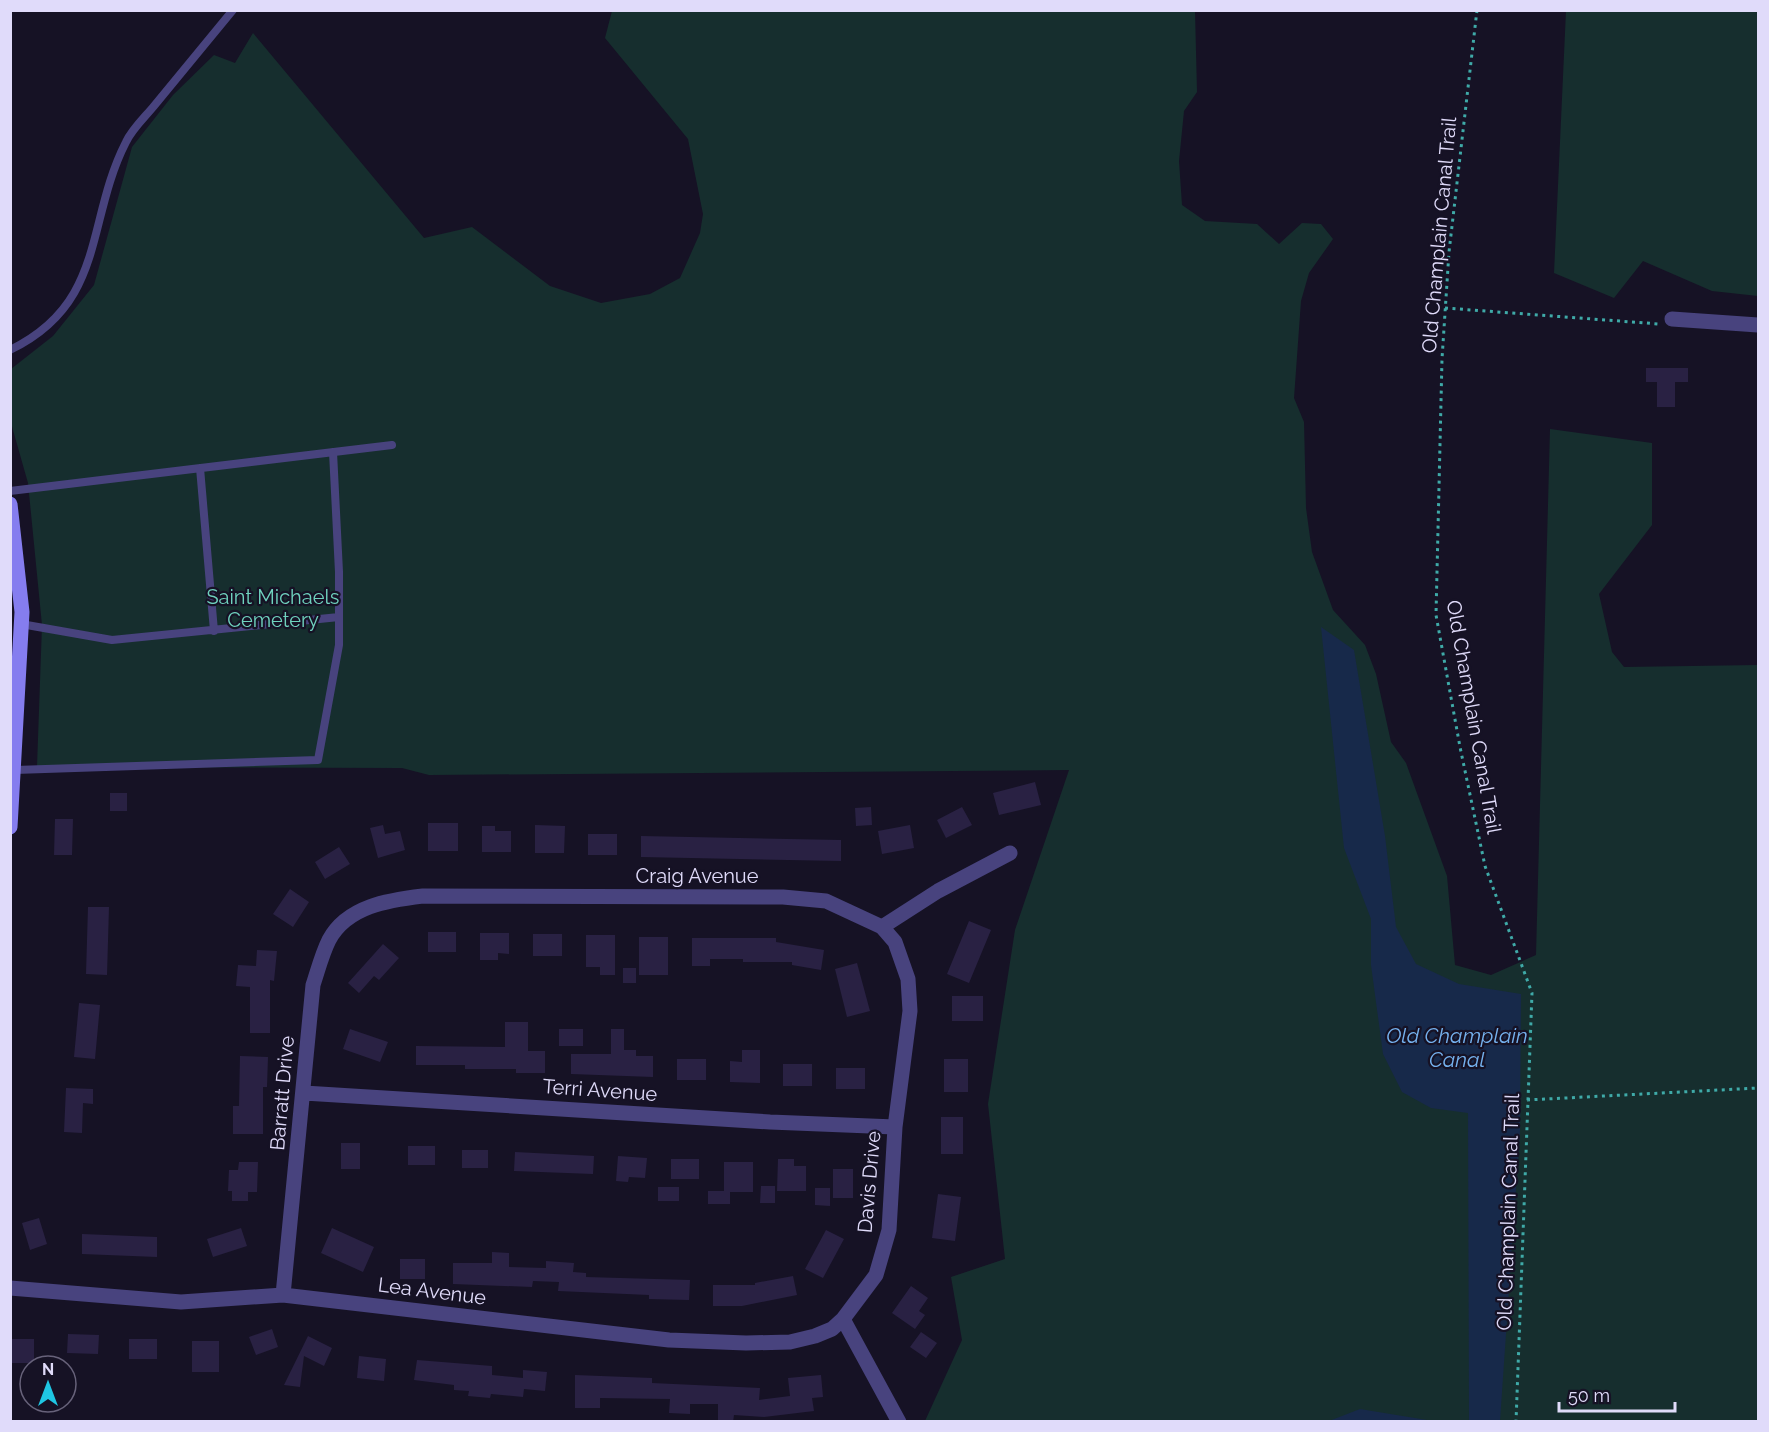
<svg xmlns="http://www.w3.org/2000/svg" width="1769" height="1432" font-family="Raleway,sans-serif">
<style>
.green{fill:#162e2e}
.water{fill:#17294a}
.building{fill:#292143}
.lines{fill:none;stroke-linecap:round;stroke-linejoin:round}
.path{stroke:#3faaa8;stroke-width:3;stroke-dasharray:3 4.5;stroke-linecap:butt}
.lane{stroke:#48437e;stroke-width:8}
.street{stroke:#48437e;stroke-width:15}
.secondary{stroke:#857def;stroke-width:15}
.labels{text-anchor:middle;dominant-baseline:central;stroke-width:4.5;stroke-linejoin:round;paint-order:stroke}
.street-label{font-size:20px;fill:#e0dbfa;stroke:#161225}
.park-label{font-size:20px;fill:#6fd2be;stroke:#161225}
.water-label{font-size:21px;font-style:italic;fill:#75b1ee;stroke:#161225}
</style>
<rect width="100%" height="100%" fill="#161225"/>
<path class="green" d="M 612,11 L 1195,11 L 1197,92 L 1184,111 L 1179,161 L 1182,205 L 1205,221 L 1257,224 L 1279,244 L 1302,223 L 1321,224 L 1333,239 L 1309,273 L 1301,301 L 1294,398 L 1304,422 L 1306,508 L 1312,552 L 1333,610 L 1365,645 L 1376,674 L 1391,742 L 1406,763 L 1447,876 L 1455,965 L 1491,975 L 1536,955 L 1550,429 L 1652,443 L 1652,525 L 1599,594 L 1612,652 L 1624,667 L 1758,665 L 1758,1421 L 925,1421 L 962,1340 L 951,1277 L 1005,1259 L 988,1104 L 1015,930 L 1069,770 L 429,775 L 402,768 L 37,767 L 42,625 L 28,483 L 11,423 L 11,369 L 53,336 L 94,285 L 132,147 L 173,95 L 214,55 L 235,63 L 253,33 L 424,238 L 472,227 L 550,286 L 601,303 L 650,294 L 680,278 L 700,233 L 703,214 L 688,139 L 605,38 Z
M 1566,11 L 1758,11 L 1758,296 L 1712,291 L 1643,261 L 1614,298 L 1554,273 Z"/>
<path class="water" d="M 1321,627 L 1354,650 L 1385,836 L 1396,927 L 1416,964 L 1459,984 L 1521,994 L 1520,1131 L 1500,1421 L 1469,1421 L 1468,1113 L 1431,1108 L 1402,1092 L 1383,1054 L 1371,965 L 1371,919 L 1344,848 Z
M 1360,1409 L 1433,1421 L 1329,1421 Z"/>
<path class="building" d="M 1646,368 L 1688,368 L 1688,382 L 1675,382 L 1675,407 L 1657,407 L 1657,382 L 1646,382 Z
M 1035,782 L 1041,805 L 999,815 L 993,793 Z
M 110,793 L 127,793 L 127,811 L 110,811 Z
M 871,807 L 872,825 L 856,826 L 855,808 Z
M 962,807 L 972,825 L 946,838 L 937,820 Z
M 55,819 L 73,819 L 72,855 L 54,855 Z
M 428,823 L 458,823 L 458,851 L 428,851 Z
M 383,825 L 385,834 L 400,831 L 405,850 L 378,858 L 370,828 Z
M 535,825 L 565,826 L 564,853 L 535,853 Z
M 910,825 L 914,848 L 882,854 L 878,831 Z
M 482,826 L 495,826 L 495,831 L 511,831 L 511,852 L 482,852 Z
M 588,834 L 617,834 L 617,855 L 588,855 Z
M 641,836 L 841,840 L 841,861 L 641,857 Z
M 339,847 L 350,864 L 325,879 L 315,862 Z
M 290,889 L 309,902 L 293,927 L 273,914 Z
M 88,907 L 109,907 L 107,975 L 86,974 Z
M 969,921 L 991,930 L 969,983 L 947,974 Z
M 428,932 L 456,932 L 456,952 L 428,952 Z
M 480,933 L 509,933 L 509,954 L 498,953 L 498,960 L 480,960 Z
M 533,934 L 562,934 L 562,956 L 533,956 Z
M 586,935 L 615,935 L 615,975 L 600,975 L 600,967 L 586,967 Z
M 639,937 L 668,937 L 668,975 L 639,975 Z
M 692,938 L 776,938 L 776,942 L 824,950 L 821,970 L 792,965 L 792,962 L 743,962 L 743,959 L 710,959 L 710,966 L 692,966 Z
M 383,944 L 399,958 L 379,980 L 374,976 L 359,993 L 348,983 Z
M 257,950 L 277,951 L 274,981 L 270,980 L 270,1033 L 250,1033 L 250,987 L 236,986 L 238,965 L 256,966 Z
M 857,963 L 870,1011 L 847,1017 L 835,969 Z
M 623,968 L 636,968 L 636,983 L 623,983 Z
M 952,996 L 983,996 L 983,1021 L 952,1021 Z
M 79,1003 L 100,1005 L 95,1059 L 74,1057 Z
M 505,1022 L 528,1022 L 528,1051 L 545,1051 L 545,1073 L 516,1073 L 516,1069 L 465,1069 L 465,1065 L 416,1065 L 416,1046 L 505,1047 Z
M 350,1029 L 388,1042 L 380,1062 L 343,1049 Z
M 559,1029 L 583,1029 L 583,1046 L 559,1046 Z
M 611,1029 L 624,1029 L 624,1050 L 636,1050 L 636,1056 L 653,1056 L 653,1077 L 571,1074 L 571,1054 L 611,1054 Z
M 742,1050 L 760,1050 L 760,1083 L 730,1082 L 730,1061 L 742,1062 Z
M 240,1056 L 268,1057 L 267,1087 L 263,1087 L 263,1134 L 233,1134 L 233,1106 L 239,1106 Z
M 677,1059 L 706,1059 L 706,1080 L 677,1080 Z
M 944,1059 L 968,1059 L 968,1092 L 944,1092 Z
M 783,1064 L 812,1064 L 812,1086 L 783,1086 Z
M 836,1068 L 865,1068 L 865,1089 L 836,1089 Z
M 66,1088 L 93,1089 L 93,1104 L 83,1103 L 82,1133 L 64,1132 Z
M 941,1117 L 963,1117 L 963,1154 L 941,1154 Z
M 341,1143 L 360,1143 L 360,1169 L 341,1169 Z
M 408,1146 L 435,1146 L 435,1165 L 408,1165 Z
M 462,1150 L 488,1150 L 488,1168 L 462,1168 Z
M 515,1152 L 594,1156 L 593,1174 L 514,1171 Z
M 618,1156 L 647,1158 L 645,1178 L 629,1177 L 628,1182 L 616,1181 Z
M 671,1159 L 699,1159 L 699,1179 L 671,1179 Z
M 778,1159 L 794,1159 L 794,1166 L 806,1166 L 806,1191 L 777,1191 Z
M 239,1162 L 258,1162 L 257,1192 L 248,1192 L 248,1201 L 232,1201 L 232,1191 L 228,1191 L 229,1170 L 238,1170 Z
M 724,1162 L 753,1162 L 753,1192 L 730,1192 L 730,1204 L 708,1204 L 708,1191 L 724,1191 Z
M 833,1169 L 853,1169 L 853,1198 L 833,1198 Z
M 761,1186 L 775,1186 L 775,1203 L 760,1203 Z
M 658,1187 L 679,1187 L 679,1201 L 658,1201 Z
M 815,1188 L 830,1188 L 830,1206 L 815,1205 Z
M 938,1194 L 961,1197 L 955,1241 L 932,1238 Z
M 39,1218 L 47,1244 L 30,1250 L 22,1223 Z
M 241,1228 L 247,1246 L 213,1257 L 207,1239 Z
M 332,1228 L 374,1247 L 363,1272 L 321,1253 Z
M 826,1230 L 844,1239 L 823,1278 L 805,1269 Z
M 82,1234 L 157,1237 L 157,1257 L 82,1254 Z
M 492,1252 L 509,1253 L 509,1267 L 546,1268 L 546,1261 L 574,1263 L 573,1272 L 586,1273 L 586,1277 L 690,1280 L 689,1300 L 649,1299 L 649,1295 L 558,1291 L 559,1282 L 533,1281 L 532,1287 L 453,1284 L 453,1263 L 492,1263 Z
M 400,1259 L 425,1259 L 425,1279 L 400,1279 Z
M 793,1276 L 797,1295 L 742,1306 L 713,1306 L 713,1285 L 755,1285 L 755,1283 Z
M 911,1286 L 928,1298 L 919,1311 L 925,1315 L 915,1329 L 892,1313 Z
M 272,1329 L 278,1347 L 256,1355 L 249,1337 Z
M 921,1332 L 937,1343 L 926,1358 L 910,1347 Z
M 68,1334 L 99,1335 L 98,1354 L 67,1353 Z
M 308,1336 L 332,1348 L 324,1366 L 304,1356 L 300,1387 L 284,1385 Z
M 11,1339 L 34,1339 L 34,1363 L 11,1363 Z
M 129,1339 L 157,1339 L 157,1359 L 129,1359 Z
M 192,1341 L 219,1341 L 219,1372 L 192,1372 Z
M 359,1356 L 386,1359 L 384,1381 L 357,1378 Z
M 417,1360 L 492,1366 L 492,1375 L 523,1378 L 523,1370 L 547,1372 L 545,1391 L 524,1389 L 523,1397 L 491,1394 L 490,1398 L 468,1396 L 469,1391 L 454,1390 L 454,1385 L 414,1380 Z
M 575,1375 L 652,1378 L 652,1383 L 760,1388 L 759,1400 L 790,1396 L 788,1378 L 821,1375 L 823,1397 L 812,1398 L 814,1411 L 764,1417 L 734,1415 L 733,1422 L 718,1422 L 718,1404 L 690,1404 L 690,1414 L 669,1413 L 670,1399 L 600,1398 L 600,1408 L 575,1408 Z"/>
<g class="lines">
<path class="path" d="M 1477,10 L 1449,252 L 1442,359 L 1436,615 L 1460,747 L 1485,866 L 1532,993 L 1516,1422
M 1445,308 L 1659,324
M 1527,1100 L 1758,1088"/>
<path class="lane" d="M 10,350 C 107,303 85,222 126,142 C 132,129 145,117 154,106 C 180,74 207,42 233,10
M 200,468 L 214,631
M 10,491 L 392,445
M 21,624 L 112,640 L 339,617
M 15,770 L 318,760 L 339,645 L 339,572 L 333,452"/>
<path class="street" d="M 1672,319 L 1758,325
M 304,1093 L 770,1122 L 895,1127
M 10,1288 L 181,1302 L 283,1295 L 669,1340 L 746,1343 L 790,1342 L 815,1336 L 832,1329 L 843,1319 L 876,1275 L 889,1230 L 895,1127 L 910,1011 L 908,979 L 895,942 L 882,927
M 283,1295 L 313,985 C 318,970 322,954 329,940 C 347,906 389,900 423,896 L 783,897 L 826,901 L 882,927 L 938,891 L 1010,853
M 843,1319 L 899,1422"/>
<path class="secondary" d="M 10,504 L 22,612 L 10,827"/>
</g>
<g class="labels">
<g class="street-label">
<text transform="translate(1439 235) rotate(-85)">Old Champlain Canal Trail</text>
<text transform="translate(1474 717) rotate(80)">Old Champlain Canal Trail</text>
<text x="697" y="876">Craig Avenue</text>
<text transform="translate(600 1090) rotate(4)">Terri Avenue</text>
<text transform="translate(282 1093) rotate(-85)">Barratt Drive</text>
<text transform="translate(869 1182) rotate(-85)">Davis Drive</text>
<text transform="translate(1508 1212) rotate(-88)">Old Champlain Canal Trail</text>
<text transform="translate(432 1291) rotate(7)">Lea Avenue</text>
</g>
<g class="park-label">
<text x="273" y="597">Saint Michaels<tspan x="273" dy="23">Cemetery</tspan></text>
</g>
<g class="water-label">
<text x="1457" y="1035">Old Champlain<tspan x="1457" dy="24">Canal</tspan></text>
</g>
</g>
<rect width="1769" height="1432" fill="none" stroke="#e0dbfa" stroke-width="24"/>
<g transform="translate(48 1384)"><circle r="28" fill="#161225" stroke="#67627a" stroke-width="1.5"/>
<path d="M0-4.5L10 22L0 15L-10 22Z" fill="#1fc6e3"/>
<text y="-9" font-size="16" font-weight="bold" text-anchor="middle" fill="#e0dbfa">N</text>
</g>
<path d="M1559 1402v9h116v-9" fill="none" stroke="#e0dbfa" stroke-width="3"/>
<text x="1568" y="1402" font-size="18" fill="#e0dbfa" stroke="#161225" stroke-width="4.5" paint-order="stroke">50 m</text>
</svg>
